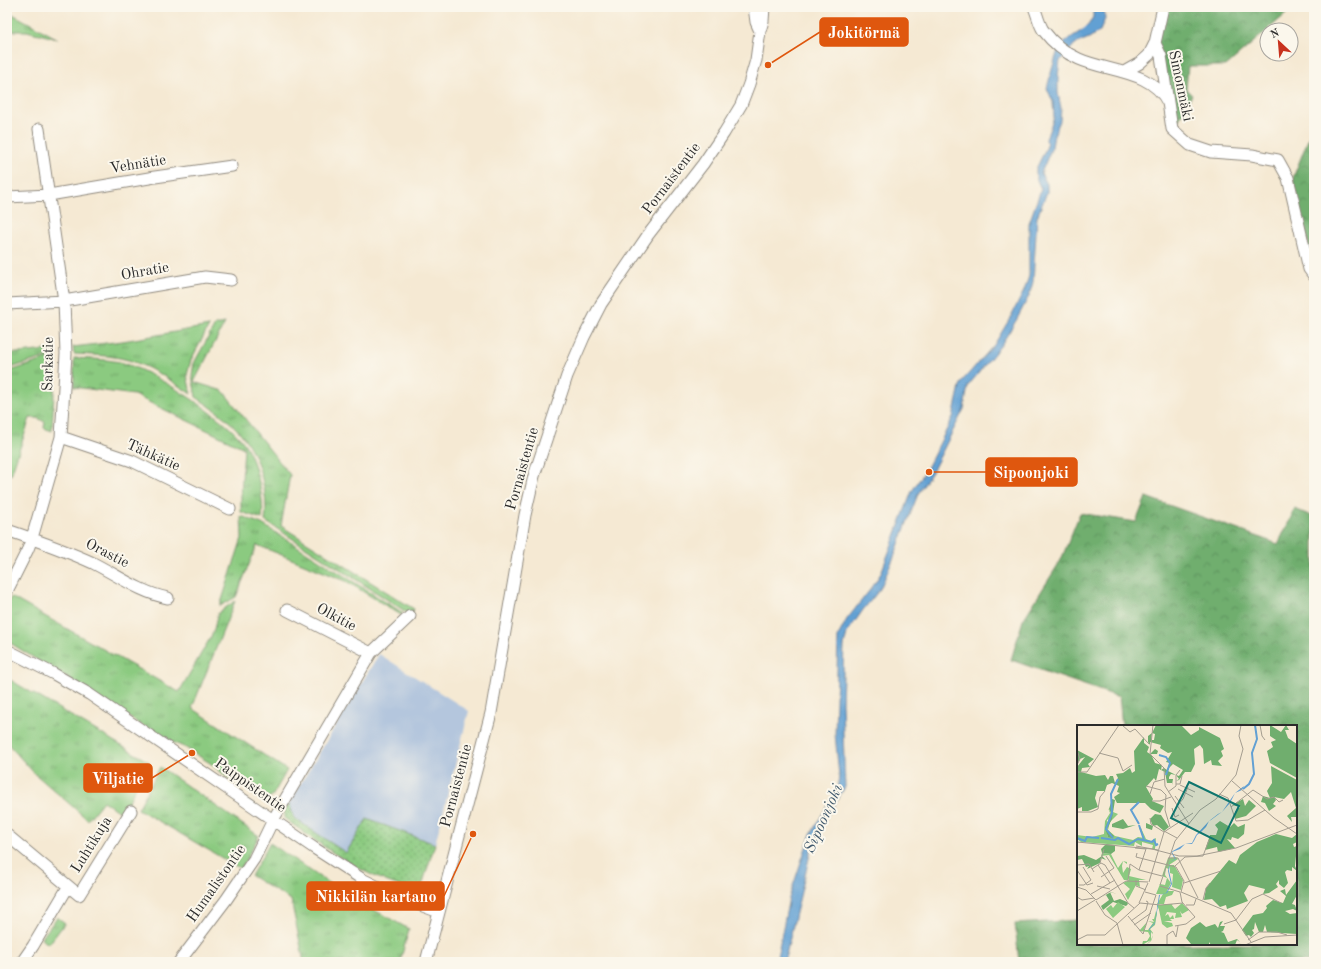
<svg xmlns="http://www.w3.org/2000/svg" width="1321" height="969" font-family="'Old Standard TT',serif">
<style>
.industrial{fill:#b4c6dd}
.grass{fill:url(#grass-dots);stroke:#5b7a56}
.forest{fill:url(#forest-crowns);stroke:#4e6c4c}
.park{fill:url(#park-tufts);stroke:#5b7a56}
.water{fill:#62a0d3;stroke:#46667f}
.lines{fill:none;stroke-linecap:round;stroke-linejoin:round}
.minor-casing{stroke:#908a7f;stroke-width:13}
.minor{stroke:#fff;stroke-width:11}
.labels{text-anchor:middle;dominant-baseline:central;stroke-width:4;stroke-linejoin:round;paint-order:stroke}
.street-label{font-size:15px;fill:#2b2b2b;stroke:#fbf7ec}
.water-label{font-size:16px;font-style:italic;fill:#415a6e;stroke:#fbf7ec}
.inset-river{fill:none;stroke:#62a0d3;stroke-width:2}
.inset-road{fill:none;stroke:#a49d90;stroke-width:1}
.view{fill:#0f766e;fill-opacity:0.15;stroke:#0f766e;stroke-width:2}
.inset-edge{fill:none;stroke:#2b2b2b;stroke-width:2}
.leader{fill:none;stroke:#df570e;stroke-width:1.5}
.callout-dot{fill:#df570e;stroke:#fbf7ec;stroke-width:1.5}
.callout{fill:#df570e;stroke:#df570e;stroke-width:1.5}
.callout-label{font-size:16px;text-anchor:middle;font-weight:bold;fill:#fff}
</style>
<defs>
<pattern id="grass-dots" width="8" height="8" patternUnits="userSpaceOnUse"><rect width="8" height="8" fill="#8bca80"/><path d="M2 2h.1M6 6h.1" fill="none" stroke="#72a469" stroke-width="1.8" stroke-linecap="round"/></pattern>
<pattern id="forest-crowns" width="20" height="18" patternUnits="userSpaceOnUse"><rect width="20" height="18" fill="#70ae6e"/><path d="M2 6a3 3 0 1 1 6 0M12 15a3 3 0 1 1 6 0" fill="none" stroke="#5c8e5b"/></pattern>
<pattern id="park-tufts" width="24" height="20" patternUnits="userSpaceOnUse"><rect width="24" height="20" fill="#8bca80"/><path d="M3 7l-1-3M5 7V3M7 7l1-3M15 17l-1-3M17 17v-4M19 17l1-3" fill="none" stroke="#72a469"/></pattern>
</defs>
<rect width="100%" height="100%" fill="#fbf7ec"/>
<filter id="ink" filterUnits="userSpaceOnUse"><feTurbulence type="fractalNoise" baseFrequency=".025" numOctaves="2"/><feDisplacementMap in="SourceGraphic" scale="8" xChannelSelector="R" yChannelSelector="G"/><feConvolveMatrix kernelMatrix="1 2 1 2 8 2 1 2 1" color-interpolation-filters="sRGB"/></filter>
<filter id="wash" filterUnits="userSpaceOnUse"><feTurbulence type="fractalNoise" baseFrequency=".012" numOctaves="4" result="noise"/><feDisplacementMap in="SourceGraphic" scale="16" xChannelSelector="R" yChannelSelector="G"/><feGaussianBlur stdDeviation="0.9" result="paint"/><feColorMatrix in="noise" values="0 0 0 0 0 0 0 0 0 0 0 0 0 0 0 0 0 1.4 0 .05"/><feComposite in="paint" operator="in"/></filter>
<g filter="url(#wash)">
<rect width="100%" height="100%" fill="#f5e9d3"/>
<path class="industrial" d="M 379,654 L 469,711 L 435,844 L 367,819 L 346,853 L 294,818 L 289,803 Z"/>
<path class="grass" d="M 289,803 L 294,818 L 346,853 L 367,819 L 435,844 L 421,889 C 415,888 408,888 403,887 C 359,874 321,845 284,818 L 284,812 Z"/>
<path class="forest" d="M 1163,7 L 1294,7 L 1226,66 L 1188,66 L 1186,89 L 1192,95 L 1175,127 L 1155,43 Z
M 1314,124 L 1314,268 L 1293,178 Z
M 1146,497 L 1278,544 L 1295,509 L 1314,517 L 1314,962 L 1019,962 L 1015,924 L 1078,920 L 1078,944 L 1296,944 L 1296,726 L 1122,726 L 1119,697 L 1011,660 L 1023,620 L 1061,560 L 1080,513 L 1136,522 Z"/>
<path class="park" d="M 7,11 L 58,39 L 27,31 L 7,31 Z
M 225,323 L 194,382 L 223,391 L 290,475 L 281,526 L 414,609 L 411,615 L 265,521 C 269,495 259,455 241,434 C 229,419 212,408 196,397 L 192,375 L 194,363 L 215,325 Z
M 209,326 L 191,360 L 187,375 L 191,394 C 170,380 146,363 120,358 C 105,355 89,355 74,354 L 73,347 L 123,341 Z
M 55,349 L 56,354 L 7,369 L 7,353 L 20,353 Z
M 56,356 L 52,431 L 44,428 L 45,422 L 37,418 L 30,418 L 11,475 L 7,473 L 7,372 Z
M 74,358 C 89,359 105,359 120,362 C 151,370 228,418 246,446 C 256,463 265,500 262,519 L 241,512 L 241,495 L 244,448 L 134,395 L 74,387 Z
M 241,516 L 262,524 L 403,613 L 401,615 L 346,581 L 257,545 L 236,597 L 220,606 L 242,538 Z
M 11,597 L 179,692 L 213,633 L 218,613 L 235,601 L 192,708 L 287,770 L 273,795 L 267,799 L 263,798 L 228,778 L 210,763 L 186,748 L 159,736 L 7,641 L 7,605 Z
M 7,678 L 149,762 L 122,814 L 103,801 L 88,820 L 35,774 L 7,743 Z
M 160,767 L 259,836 L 241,869 L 138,809 Z
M 270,843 L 343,893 L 409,929 L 400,962 L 304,962 L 291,900 L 251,876 Z
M 57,917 L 65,923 L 49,944 L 41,939 Z"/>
<path class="water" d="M 1093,7 L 1104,7 L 1104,8 L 1105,19 L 1100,31 L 1089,38 L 1075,44 L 1060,61 L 1058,76 L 1058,93 L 1061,108 L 1060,121 L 1054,135 L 1052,147 L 1041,173 L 1047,184 L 1047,192 L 1037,217 L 1033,282 L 1029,296 L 1017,319 L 1001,345 L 968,386 L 964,409 L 932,472 L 918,494 L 894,557 L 880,589 L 863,610 L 847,633 L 844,646 L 842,703 L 845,787 L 819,830 L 812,846 L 786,955 L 783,962 L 776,962 L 789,898 L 804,853 L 811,834 L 837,789 L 839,776 L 835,734 L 838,636 L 847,619 L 873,586 L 881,573 L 912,491 L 927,468 L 953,417 L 960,386 L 963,380 L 994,345 L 1009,320 L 1024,291 L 1029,276 L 1029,223 L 1041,189 L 1036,178 L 1036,169 L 1047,146 L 1046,139 L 1054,117 L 1053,102 L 1047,88 L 1052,69 L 1059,47 L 1064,42 L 1084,29 L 1089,24 L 1093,17 Z"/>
</g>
<g filter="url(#ink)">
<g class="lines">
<defs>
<path id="minor" d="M 754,7 L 756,22 L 760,31
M 1034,7 C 1037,14 1039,24 1043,30 C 1052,42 1065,53 1079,59 C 1108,72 1152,70 1168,103
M 1163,7 L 1155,43 L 1161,56 L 1172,129 L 1190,145 L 1211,152 L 1252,155 L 1278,160 L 1288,178 L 1309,269 L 1314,276
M 1124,72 L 1140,63 L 1149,55 L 1155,43
M 7,197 L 49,195 L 155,177 L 232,166
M 7,304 L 64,301 L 205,277 L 231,280
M 61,437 L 132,461 L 230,509
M 7,530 C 36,540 65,550 93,563 C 117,575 141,593 168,598
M 7,591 L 28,549 L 32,538 L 61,437 L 66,354 L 64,301 L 39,129
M 287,610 L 371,653
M 7,650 L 54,674 L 89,694 L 314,848 L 362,879 L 401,898 L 439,912
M 7,835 L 79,895 L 131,811
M 22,962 L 33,946 L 68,887
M 179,962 L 226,900 L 254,859 L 273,820 L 371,653 L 410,616
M 426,962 L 491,713 L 525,515 L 534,476 L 567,376 L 584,337 L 601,304 L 648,235 L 703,164 L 724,133 L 741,105 L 749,84 L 756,60 L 760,31 L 763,21 L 764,7"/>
</defs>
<use href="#minor" class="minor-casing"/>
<use href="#minor" class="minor"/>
</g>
</g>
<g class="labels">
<g class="street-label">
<text transform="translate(1180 86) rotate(78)">Simonmäki</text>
<text transform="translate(138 165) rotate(-9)">Vehnätie</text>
<text transform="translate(672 179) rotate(-53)">Pornaistentie</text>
<text transform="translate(145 272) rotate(-10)">Ohratie</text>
<text transform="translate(49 364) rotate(-89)">Sarkatie</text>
<text transform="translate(153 456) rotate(24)">Tähkätie</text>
<text transform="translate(523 469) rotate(-74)">Pornaistentie</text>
<text transform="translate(107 554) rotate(27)">Orastie</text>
<text transform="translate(336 618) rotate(28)">Olkitie</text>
<text transform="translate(250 786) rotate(35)">Paippistentie</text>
<text transform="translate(457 786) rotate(-75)">Pornaistentie</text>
<text transform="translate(92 845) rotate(-58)">Luhtikuja</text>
<text transform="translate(217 884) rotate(-55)">Humalistontie</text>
</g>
<g class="water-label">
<text transform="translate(824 819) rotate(-66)">Sipoonjoki</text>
</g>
</g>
<g transform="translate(1077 725)">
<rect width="220" height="220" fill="#f5e9d3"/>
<path d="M 31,83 L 34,88 L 33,93 L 30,95 L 30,108 L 31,112 L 36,111 L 30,104 L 36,87 L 41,89 L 33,97 L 31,105 L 38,111 L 56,115 L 61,112 L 67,113 L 62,103 L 64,103 L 69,114 L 74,116 L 79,113 L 78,124 L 75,124 L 76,120 L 65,117 L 65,121 L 58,117 L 57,121 L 4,117 L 0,114 L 0,110 L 15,112 L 27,109 L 28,96 L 33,88 ZM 25,128 L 34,129 L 41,143 L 46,136 L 50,137 L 50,139 L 46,136 L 45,141 L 46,148 L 50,142 L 54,144 L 51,155 L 47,155 L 32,130 L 24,131 ZM 96,179 L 84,187 L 80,181 L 80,188 L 78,200 L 73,204 L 76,208 L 75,214 L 74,216 L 69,220 L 74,215 L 76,209 L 74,207 L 74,215 L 65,220 L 66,216 L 70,216 L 73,211 L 71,207 L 62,206 L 70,197 L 67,205 L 71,205 L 76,198 L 71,196 L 77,197 L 75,194 L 77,194 L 79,186 L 80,188 L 80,180 L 84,180 L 82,180 L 83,184 L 85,180 Z" fill="#8bca80"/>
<path d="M 79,0 L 104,0 L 114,10 L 122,5 L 122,2 L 143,13 L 147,24 L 144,26 L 146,31 L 141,36 L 145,41 L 135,40 L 134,35 L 127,39 L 126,24 L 123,20 L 117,24 L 118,39 L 114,47 L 108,47 L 102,55 L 99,56 L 102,54 L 99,50 L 102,51 L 106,45 L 96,39 L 92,43 L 91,46 L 99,50 L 94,49 L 92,52 L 92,54 L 96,54 L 95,60 L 95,58 L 90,58 L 88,47 L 82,44 L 79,56 L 77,53 L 69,62 L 76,74 L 75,76 L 87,81 L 83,88 L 74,84 L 68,78 L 40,78 L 37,72 L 43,68 L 40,67 L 42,61 L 35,58 L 30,60 L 28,66 L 20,66 L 18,73 L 21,82 L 11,86 L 5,86 L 5,82 L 0,84 L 0,42 L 8,32 L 3,34 L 0,40 L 0,25 L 17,34 L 11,39 L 13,42 L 5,43 L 4,47 L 19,51 L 28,50 L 31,55 L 33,51 L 36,51 L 38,58 L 41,53 L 39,49 L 46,48 L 53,43 L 55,48 L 58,46 L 57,26 L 67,12 L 67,18 L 72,22 L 70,27 L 73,29 L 78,24 L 81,26 L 80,29 L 74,29 L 78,38 L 85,40 L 84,45 L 87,43 L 90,45 L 93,38 L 89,37 L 95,27 L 91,28 L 83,23 L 84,20 L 73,17 L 73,20 L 71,17 L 71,11 L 75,8 L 74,15 L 77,15 L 78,9 L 75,8 ZM 193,0 L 204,7 L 209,0 L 212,5 L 208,5 L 211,13 L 220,19 L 220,53 L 193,38 L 190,26 L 196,22 L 194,17 L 199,15 L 193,11 ZM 194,41 L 220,55 L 220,92 L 214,92 L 215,97 L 210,91 L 219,83 L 214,67 L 207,74 L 197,72 L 199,75 L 196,79 L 199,81 L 192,86 L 188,78 L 184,77 L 186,71 L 193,73 L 190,66 L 195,58 ZM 35,74 L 38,75 L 35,94 L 30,104 L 37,111 L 35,113 L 31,112 L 28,103 L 34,88 L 32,84 ZM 166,74 L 168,81 L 172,75 L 179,81 L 169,91 L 158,94 L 158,87 L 163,82 L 155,80 ZM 78,89 L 84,90 L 92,102 L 87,106 L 80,100 L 76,101 L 75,105 L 69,103 L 69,98 L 76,101 L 73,94 ZM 46,94 L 51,101 L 59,100 L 46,104 L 35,102 L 35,99 ZM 143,96 L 153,102 L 157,98 L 161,102 L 168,99 L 167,109 L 161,114 L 155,112 L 154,115 L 150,114 L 158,123 L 141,127 L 140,122 L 128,125 L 133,110 L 139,110 L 141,104 L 138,100 ZM 199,109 L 215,113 L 220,109 L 220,117 L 216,119 L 217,122 L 220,121 L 218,141 L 220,146 L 215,142 L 215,146 L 210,145 L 208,147 L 211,158 L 207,163 L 202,159 L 202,155 L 199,159 L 201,162 L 192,168 L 186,169 L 188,164 L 172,160 L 167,168 L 171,176 L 150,184 L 149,180 L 143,182 L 135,174 L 127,175 L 129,163 L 152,135 L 159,139 L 163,130 L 180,117 ZM 29,119 L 38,120 L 38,126 L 34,129 L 25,128 L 24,124 ZM 7,130 L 19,135 L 25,131 L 29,135 L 24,133 L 23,138 L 10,144 L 12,141 L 9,142 L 5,134 L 0,135 L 0,131 ZM 220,155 L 220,170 L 215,179 L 218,180 L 220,186 L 216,184 L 208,186 L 213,189 L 220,188 L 220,209 L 190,207 L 188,200 L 186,207 L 182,207 L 178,197 L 177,204 L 175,205 L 177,208 L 174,212 L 172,210 L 169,211 L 165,205 L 176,190 L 186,188 L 190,183 L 189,181 L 196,175 L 206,178 L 209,171 L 203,166 L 208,164 L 209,170 ZM 33,167 L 37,176 L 43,174 L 50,177 L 51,179 L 49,181 L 36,177 L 26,185 L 24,181 L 32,175 L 29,170 L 25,172 L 34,167 L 40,169 ZM 146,196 L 143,201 L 148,201 L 146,206 L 144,207 L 147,208 L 151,217 L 160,214 L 163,217 L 160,215 L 158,220 L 165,218 L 159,220 L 134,220 L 132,217 L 132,220 L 120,220 L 114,219 L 109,213 L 114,203 L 123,197 L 129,202 L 138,199 L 141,203 L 143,197 Z" fill="#70ae6e"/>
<path d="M 41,177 L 48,182 L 36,193 L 29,184 L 34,180 L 36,183 Z" fill="#8bca80"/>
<path d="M 99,132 L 101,134 L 92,140 L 97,140 L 106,155 L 104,165 L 95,162 L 96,149 L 93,148 L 93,141 L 92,144 L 89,143 L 88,150 L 94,158 L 90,166 L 97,166 L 95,170 L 89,172 L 87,179 L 80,179 L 86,169 L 79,169 L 83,159 L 88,160 L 90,153 L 85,151 L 91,133 ZM 52,151 L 69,155 L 62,155 L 63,162 L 59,160 L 51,175 L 48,169 L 53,164 L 46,158 L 52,155 ZM 105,178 L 112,185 L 105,189 L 103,186 L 105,192 L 98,193 L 99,188 L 90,187 L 88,191 L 91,189 L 93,193 L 96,190 L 97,194 L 93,194 L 95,196 L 87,196 L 95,198 L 96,201 L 90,203 L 85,199 L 81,180 L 94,179 L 98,184 Z" fill="#8bca80"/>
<path d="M 167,61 L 165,65 L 158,68 L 153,78 L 145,87 L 142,89 L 134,95 L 132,96 L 129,102 L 123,108 L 120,110 L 117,116 L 115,119 L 108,119 L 103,124 L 95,127 L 99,134 L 93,137 L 92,146 L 95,159 L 90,168 L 83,170 L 78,198 L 72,205 L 75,209 L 74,215 L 68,220 L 74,215 L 75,209 L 72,204 L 78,197 L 82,170 L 89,168 L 94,159 L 91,146 L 93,137 L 98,134 L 94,127 L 108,119 L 115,118 L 119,110 L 132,96 L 141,89 L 145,87 L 158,68 Z" fill="#62a0d3"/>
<path class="inset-river" d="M 82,30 L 89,32 L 93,38 L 89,50M 166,64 L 172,59 L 177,49 L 175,28 L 180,14 L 178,0M 62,99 L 54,85 L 62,77M 62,100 L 67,115M 0,113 L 8,116 L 10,112 L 22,113M 24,113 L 38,115 L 41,113 L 52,119 L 61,114 L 75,117 L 77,115 L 79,120 L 81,119M 36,113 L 29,104 L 35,88 L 34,69 L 41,54"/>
<path class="inset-road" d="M 45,0 L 53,7 L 58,4 L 72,19M 76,0 L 73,29 L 87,43 L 88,61 L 112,99M 183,0 L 185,11 L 188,15M 0,25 L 3,34 L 0,40M 22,28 L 41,33 L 46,46 L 55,40M 0,47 L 10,47 L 42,0M 155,56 L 197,93 L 220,109M 99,59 L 103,59 L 105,51M 103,60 L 118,67M 69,61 L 84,65 L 89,70 L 88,85 L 93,102M 101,64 L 116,72M 91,67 L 99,61 L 99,50 L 103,45M 73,69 L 77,57 L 88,54M 142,69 L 151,73 L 159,96 L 171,95 L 188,85M 98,71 L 107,83M 75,76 L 83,76 L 94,72M 100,81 L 106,74 L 111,62M 154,82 L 176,65 L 190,74 L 197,72 L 202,77 L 206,75M 95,83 L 98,92 L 102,90M 0,87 L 14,87 L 21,84 L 23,72 L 28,66M 73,93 L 74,99 L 87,107M 87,106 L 100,113M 0,117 L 75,124 L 102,131 L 120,131 L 159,123 L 220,100M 59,121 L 81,125M 58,123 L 69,124 L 62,145M 60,128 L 59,132 L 99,142 L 107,156 L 104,167M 91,133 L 101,133 L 121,173M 23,138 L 27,124M 0,140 L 12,139 L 17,147M 21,140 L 33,158M 98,141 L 108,132 L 126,131 L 132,115M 15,144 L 24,138 L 28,140 L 51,178 L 57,183M 0,145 L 10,160 L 16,158M 24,152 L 37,143 L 29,131M 59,155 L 59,161 L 69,165M 51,156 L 53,139 L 62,145 L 85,151M 72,157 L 87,107 L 116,88M 107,158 L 144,146M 2,160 L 7,160 L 14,155 L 6,142M 83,160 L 98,116 L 123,85 L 139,74 L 159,50 L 166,24 L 162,11 L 164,0M 20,161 L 33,164M 83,161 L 103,167M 0,162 L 9,165 L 19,175M 104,167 L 154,188 L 174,217M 14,169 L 38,155M 0,172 L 5,175 L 17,173M 19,175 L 49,156 L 71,157M 126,175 L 129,163 L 133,158M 19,176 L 28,190 L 40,198 L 46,220M 62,178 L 71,158M 109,180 L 117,180 L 119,174M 0,186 L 18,175M 51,191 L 66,209 L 79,170 L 68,167M 54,196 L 69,185 L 71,177 L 69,176M 147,199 L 159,195 L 175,174 L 186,169 L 204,178M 57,200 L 74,188M 98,201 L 109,199 L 118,192 L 105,177 L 103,167M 0,215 L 10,210 L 28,210 L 63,178 L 84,180 L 106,178M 171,215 L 182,207 L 200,207 L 210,210M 90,220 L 90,210 L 96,206 L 99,212 L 101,201M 168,220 L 188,212 L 220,210"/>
<path class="view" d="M 112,57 L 162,81 L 144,118 L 94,93 Z"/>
<rect width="220" height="220" class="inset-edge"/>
</g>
<path class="leader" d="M768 65L820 32M929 472L986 472M192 753L152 778M473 834L444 896"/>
<g class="callout-dot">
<circle cx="768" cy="65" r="4"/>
<circle cx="929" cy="472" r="4"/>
<circle cx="192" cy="753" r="4"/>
<circle cx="473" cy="834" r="4"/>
</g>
<g class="callout">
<rect x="820" y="18" width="88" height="28" rx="4"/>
<rect x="986" y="458" width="91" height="28" rx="4"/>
<rect x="84" y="764" width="68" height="28" rx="4"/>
<rect x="307" y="882" width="137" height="28" rx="4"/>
</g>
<g class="callout-label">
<text x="864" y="38">Jokitörmä</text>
<text x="1031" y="478">Sipoonjoki</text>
<text x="118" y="784">Viljatie</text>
<text x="376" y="902">Nikkilän kartano</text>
</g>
<rect width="1321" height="969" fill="none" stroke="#fbf7ec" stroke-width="24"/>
<g transform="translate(1279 42) rotate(334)"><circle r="19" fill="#fbf7ec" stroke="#a8a59f"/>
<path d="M0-3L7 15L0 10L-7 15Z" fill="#c8321e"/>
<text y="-6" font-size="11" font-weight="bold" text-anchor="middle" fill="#2b2b2b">N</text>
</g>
</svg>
